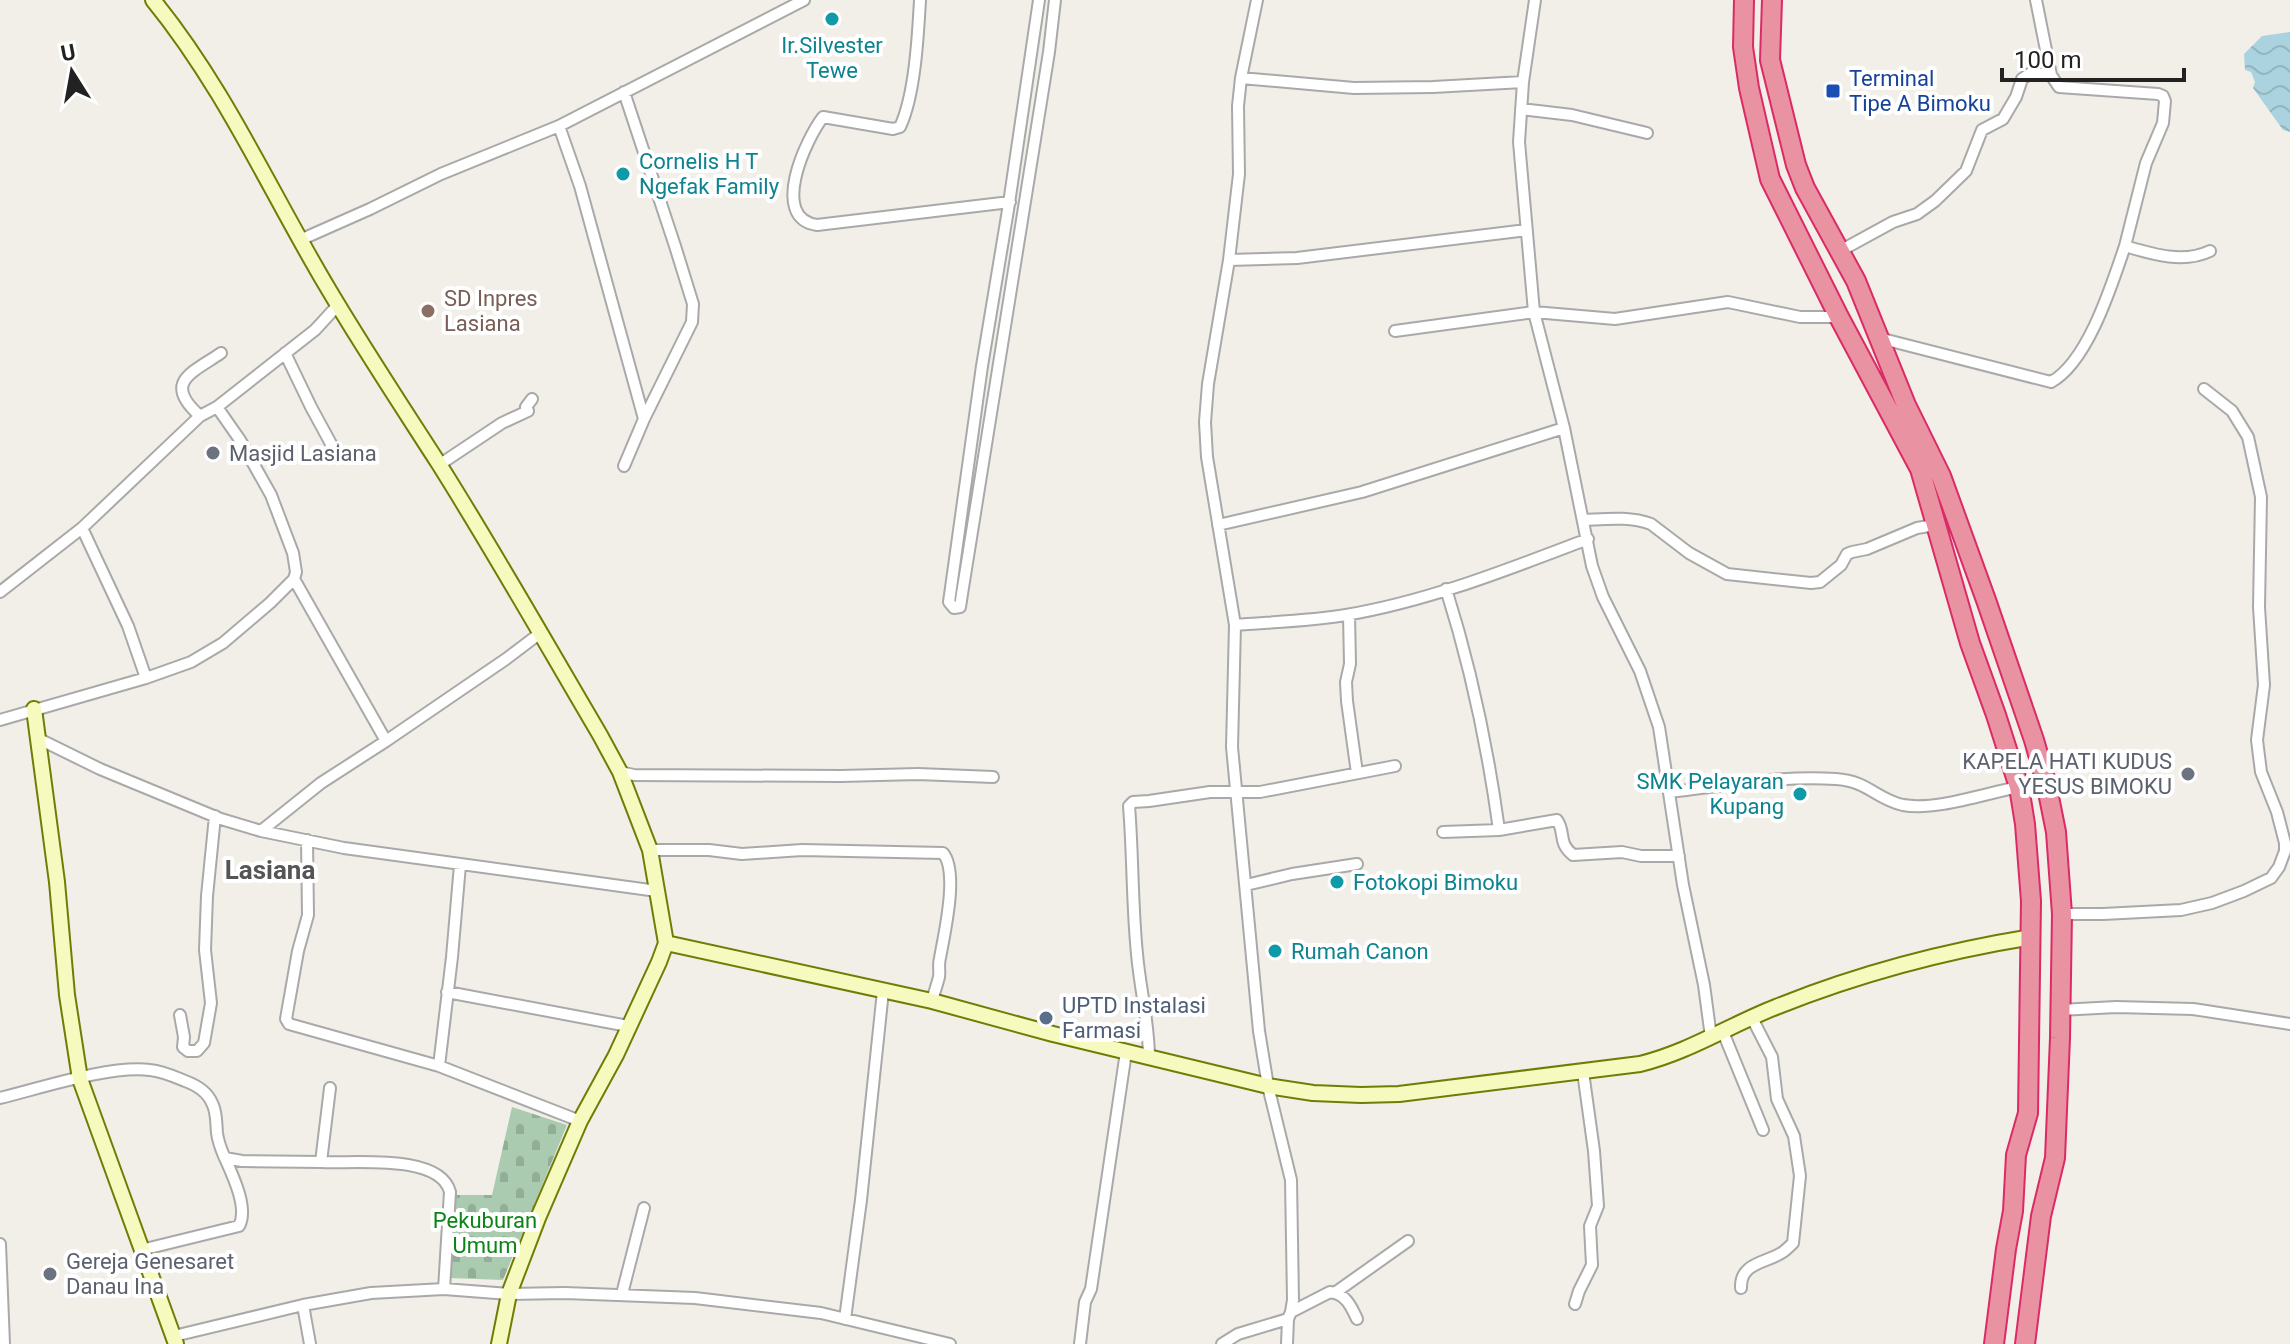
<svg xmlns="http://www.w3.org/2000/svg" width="2290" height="1344" font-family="Roboto,sans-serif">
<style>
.cemetery{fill:url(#cemetery-stones)}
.water{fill:url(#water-waves)}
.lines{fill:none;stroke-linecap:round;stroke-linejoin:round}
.street-casing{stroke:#a9a9a9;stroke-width:14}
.secondary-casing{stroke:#707d05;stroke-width:18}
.highway-casing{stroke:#dc2a67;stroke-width:22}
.street{stroke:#fff;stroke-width:10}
.secondary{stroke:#f7fabf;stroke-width:14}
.highway{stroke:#e892a2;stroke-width:18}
.culture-dot{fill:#0f9aa8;stroke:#fff;stroke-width:3}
.transit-dot{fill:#1a4fb4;stroke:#fff;stroke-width:3}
.education-dot{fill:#8d6e63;stroke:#fff;stroke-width:3}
.worship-dot{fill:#6b7280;stroke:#fff;stroke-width:3}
.service-dot{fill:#5c6f8a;stroke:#fff;stroke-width:3}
.labels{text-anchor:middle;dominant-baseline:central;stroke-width:8;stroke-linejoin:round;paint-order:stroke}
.culture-label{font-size:22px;fill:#0d838f;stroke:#fff;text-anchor:start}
.transit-label{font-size:22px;fill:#164399;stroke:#fff;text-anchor:start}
.education-label{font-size:22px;fill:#785e54;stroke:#fff;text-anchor:start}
.worship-label{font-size:22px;fill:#5b616d;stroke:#fff;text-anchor:start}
.service-label{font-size:22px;fill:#4e5e75;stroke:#fff;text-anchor:start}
.park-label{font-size:22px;fill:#0c8416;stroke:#fff}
.quarter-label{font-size:26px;font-weight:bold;fill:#555;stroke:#fff}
</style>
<defs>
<pattern id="cemetery-stones" width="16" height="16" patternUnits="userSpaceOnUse" patternTransform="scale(2)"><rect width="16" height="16" fill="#aacbaf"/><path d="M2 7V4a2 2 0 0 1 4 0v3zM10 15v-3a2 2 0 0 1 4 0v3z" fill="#92ae96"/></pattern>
<pattern id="water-waves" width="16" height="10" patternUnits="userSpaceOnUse" patternTransform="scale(2)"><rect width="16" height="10" fill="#aad3df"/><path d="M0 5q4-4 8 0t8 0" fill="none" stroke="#92b5bf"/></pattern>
</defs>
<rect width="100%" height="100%" fill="#f2efe9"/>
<path class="cemetery" d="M 512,1107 L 567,1125 L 503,1280 L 449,1278 L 453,1195 L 492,1195 Z"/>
<path class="water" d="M 2290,32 L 2290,132 L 2283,130 L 2253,88 L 2255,82 L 2251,72 L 2245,70 L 2244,54 L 2262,36 Z"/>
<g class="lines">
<defs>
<path id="street" d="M 920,0 C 918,36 915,95 900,127 L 893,129 L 823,117 C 806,139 769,218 817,225 L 1010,202
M 1039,0 L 1008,210 L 982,366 L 949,602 L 954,608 L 960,607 L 962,594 L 1049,52 L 1055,0
M 1535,0 L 1523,82 L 1519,142 L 1534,312 L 1564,428 L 1592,566 L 1603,597 L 1640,671 L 1659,727 L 1683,885 L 1704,985 L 1711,1037
M 2036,0 L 2051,75 L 2059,87 L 2158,94 L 2163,96 L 2165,101 L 2163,123 L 2146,163 L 2125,246
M 1241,78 L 1354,88 L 1433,87 L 1523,82
M 1521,109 L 1572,115 L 1647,133
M 559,126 L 580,186 L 644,419 L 692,322 L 693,304 L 675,246 L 624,92
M 300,240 L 370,209 L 441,174 L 559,126 L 804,0
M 1840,251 L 1893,222 L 1917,214 L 1935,201 L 1966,171 L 1982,130 L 2003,119 L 2016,97 L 2022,79 L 2031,73 L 2051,75
M 1229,260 L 1297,258 L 1527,230
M 1395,331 L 1534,312 L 1615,319 L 1728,302 L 1800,317 L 1839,317
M 1879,338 L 2051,382 C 2088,362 2112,284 2125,246 C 2152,254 2183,264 2210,251
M 285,353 L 311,407 L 336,453
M 217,407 L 200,416 C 162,382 192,373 221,353
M 439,465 L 502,423 L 528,411 L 526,407 L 532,399
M 624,466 L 644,419
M 1584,520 C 1606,519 1630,516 1651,524 L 1689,553 L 1727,574 L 1811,583 L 1820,582 L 1841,565 L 1847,554 L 1852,552 L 1867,549 L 1917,528 L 1935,525
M 1218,525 L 1362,492 L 1564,428
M 82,528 L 128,626 L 146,678
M 294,579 L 386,741
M 1446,589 C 1471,668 1488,749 1499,830
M 0,592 L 82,528 L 200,416
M 1349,615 L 1350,664 L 1346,682 L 1347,701 L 1357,773
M 1235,625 C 1272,622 1310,621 1346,615 C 1429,601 1509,569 1588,539
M 0,720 L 146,678 L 191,662 L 223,643 L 270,603 L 294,579 L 296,572 L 293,553 L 271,495 L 240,440 L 217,407 L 315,330 L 338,305
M 39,739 L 100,769 L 221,819 L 261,831 L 344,848 L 657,891
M 620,772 L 634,775 L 841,776 L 918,774 L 993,777
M 1670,792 C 1724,786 1781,775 1836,779 C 1868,781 1876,799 1903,805 C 1936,811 1986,793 2019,787
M 261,831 L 321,783 L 386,741 L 506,659 L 539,634
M 1443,832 L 1499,830 L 1557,820 C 1566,833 1557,842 1573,855 L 1622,852 L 1641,856 L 1679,856
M 307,840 L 308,915 L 298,951 L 286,1019 L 289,1024 L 439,1066 L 580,1121
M 650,850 L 709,850 L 742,854 L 802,850 L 943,853 C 959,872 944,935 940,958 C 938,964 940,970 939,977 C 937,985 934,993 932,1001
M 1246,885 L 1292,874 L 1357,864
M 2062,914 L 2103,914 L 2181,910 L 2212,903 L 2244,891 L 2271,878 L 2279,867 L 2285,851 L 2285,843 L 2277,812 L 2261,772 L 2257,740 L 2264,685 L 2259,607 L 2261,497 L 2248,437 L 2232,411 L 2204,389
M 447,992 L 628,1026
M 2060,1010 L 2116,1007 L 2193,1009 L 2290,1024
M 180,1015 L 184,1037 L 183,1047 L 188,1051 L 197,1051 L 204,1043 L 211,1003 L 205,950 L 207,896 L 215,816
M 1723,1032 L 1763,1130
M 1149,1058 C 1149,1023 1140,989 1137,954 C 1132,904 1133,855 1129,806 L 1133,802 L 1149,801 L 1210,792 L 1260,792 L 1395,766
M 439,1066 L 452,957 L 460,865
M 330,1088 L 321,1162 C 352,1164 440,1153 450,1192 L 444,1289
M 0,1098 C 41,1088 110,1065 150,1070 C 162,1071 173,1076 185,1081 C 196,1085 207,1091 212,1103 C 217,1112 216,1123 217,1133 C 218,1141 221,1149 224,1156 C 232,1174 249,1208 239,1226 L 141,1250
M 225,1158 L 242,1161 L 321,1162
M 0,1244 L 4,1344
M 1741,1288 C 1740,1262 1767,1263 1783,1252 C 1787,1249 1790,1246 1793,1243 L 1800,1176 L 1794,1136 L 1777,1099 L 1772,1057 L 1752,1018
M 1336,1292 L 1408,1241
M 622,1294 L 644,1208
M 1575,1304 L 1579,1291 L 1592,1265 L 1590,1226 L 1598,1206 L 1594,1151 L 1583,1072
M 303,1305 L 310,1344
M 1291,1312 L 1330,1292 C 1346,1294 1351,1306 1357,1319
M 845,1319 L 861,1200 L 883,991
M 174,1336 L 303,1305 L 371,1293 L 444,1289 L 509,1294 L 565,1293 L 695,1298 L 821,1313 L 950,1344
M 1080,1344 L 1085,1302 L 1091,1289 L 1126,1052
M 1222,1344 L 1238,1334 L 1288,1319 L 1291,1312 L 1293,1300 L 1291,1180 L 1268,1086 L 1259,1031 L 1232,747 L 1235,625 L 1207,457 L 1205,422 L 1208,384 L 1229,260 L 1239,174 L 1238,106 L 1241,78 L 1257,0
M 1287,1344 L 1288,1319"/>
<path id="secondary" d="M 153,0 C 224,87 269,189 326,285 C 362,346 401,405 439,464 C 495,553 547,645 600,735 L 620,772 L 650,850 L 666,943 L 659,962 L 616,1055 L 580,1121 L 538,1218 L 509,1294 L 499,1344
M 34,709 L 57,882 L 67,995 L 80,1079 L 176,1344
M 666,943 L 932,1001 L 1053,1034 L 1268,1086 L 1313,1093 L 1361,1095 L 1399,1094 L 1640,1064 C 1689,1052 1730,1025 1776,1007 C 1858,974 1945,951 2032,937"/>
<path id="highway" d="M 1744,0 L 1743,47 L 1749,88 L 1770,179 L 1839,317 L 1920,469 L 1970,643 L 1996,715 L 2019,787 L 2025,824 L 2031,901 L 2028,1113 L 2016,1155 L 2013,1211 L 2006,1249 L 1994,1344
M 1772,0 L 1770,60 L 1796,165 L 1805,188 L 1856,281 L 1906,405 L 1941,476 L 1986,600 L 2034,740 L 2046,782 L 2056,832 L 2062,914 L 2060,1038 L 2055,1158 L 2041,1216 L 2025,1344"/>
</defs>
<use href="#street" class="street-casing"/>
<use href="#secondary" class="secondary-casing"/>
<use href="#highway" class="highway-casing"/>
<use href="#street" class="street"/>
<use href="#secondary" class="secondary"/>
<use href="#highway" class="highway"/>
</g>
<g class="culture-dot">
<circle cx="832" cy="19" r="8"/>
<circle cx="623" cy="174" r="8"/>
<circle cx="1800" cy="794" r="8"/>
<circle cx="1337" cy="882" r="8"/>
<circle cx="1275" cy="951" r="8"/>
</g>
<rect class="transit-dot" x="1825" y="83" width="16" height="16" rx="4"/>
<circle class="education-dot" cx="428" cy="311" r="8"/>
<g class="worship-dot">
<circle cx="213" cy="453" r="8"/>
<circle cx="2188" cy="774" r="8"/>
<circle cx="50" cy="1274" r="8"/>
</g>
<circle class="service-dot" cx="1046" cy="1018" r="8"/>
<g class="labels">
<g class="culture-label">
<text x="832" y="45" text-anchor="middle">Ir.Silvester<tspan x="832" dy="25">Tewe</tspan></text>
<text x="639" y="161">Cornelis H T<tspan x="639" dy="25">Ngefak Family</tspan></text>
<text x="1784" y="781" text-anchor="end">SMK Pelayaran<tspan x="1784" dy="25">Kupang</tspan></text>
<text x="1353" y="882">Fotokopi Bimoku</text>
<text x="1291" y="951">Rumah Canon</text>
</g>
<g class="transit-label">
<text x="1849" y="78">Terminal<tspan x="1849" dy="25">Tipe A Bimoku</tspan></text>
</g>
<g class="education-label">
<text x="444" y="298">SD Inpres<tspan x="444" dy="25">Lasiana</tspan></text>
</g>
<g class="worship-label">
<text x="229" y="453">Masjid Lasiana</text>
<text x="2172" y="761" text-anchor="end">KAPELA HATI KUDUS<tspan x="2172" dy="25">YESUS BIMOKU</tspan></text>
<text x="66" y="1261">Gereja Genesaret<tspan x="66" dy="25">Danau Ina</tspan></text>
</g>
<g class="service-label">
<text x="1062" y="1005">UPTD Instalasi<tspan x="1062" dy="25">Farmasi</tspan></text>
</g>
<g class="park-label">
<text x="485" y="1220">Pekuburan<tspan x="485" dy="25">Umum</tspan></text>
</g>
<g class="quarter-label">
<text x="270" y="870">Lasiana</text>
</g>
</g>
<g transform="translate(72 72) rotate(349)" stroke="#ffffff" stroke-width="6" paint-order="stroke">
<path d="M0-6L14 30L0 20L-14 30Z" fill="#222222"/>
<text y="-12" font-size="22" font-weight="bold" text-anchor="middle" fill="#222222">U</text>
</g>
<path d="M2002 68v12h182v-12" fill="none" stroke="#222222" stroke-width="4"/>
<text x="2014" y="68" font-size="24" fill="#222222" stroke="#ffffff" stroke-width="6" paint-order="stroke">100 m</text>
</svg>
